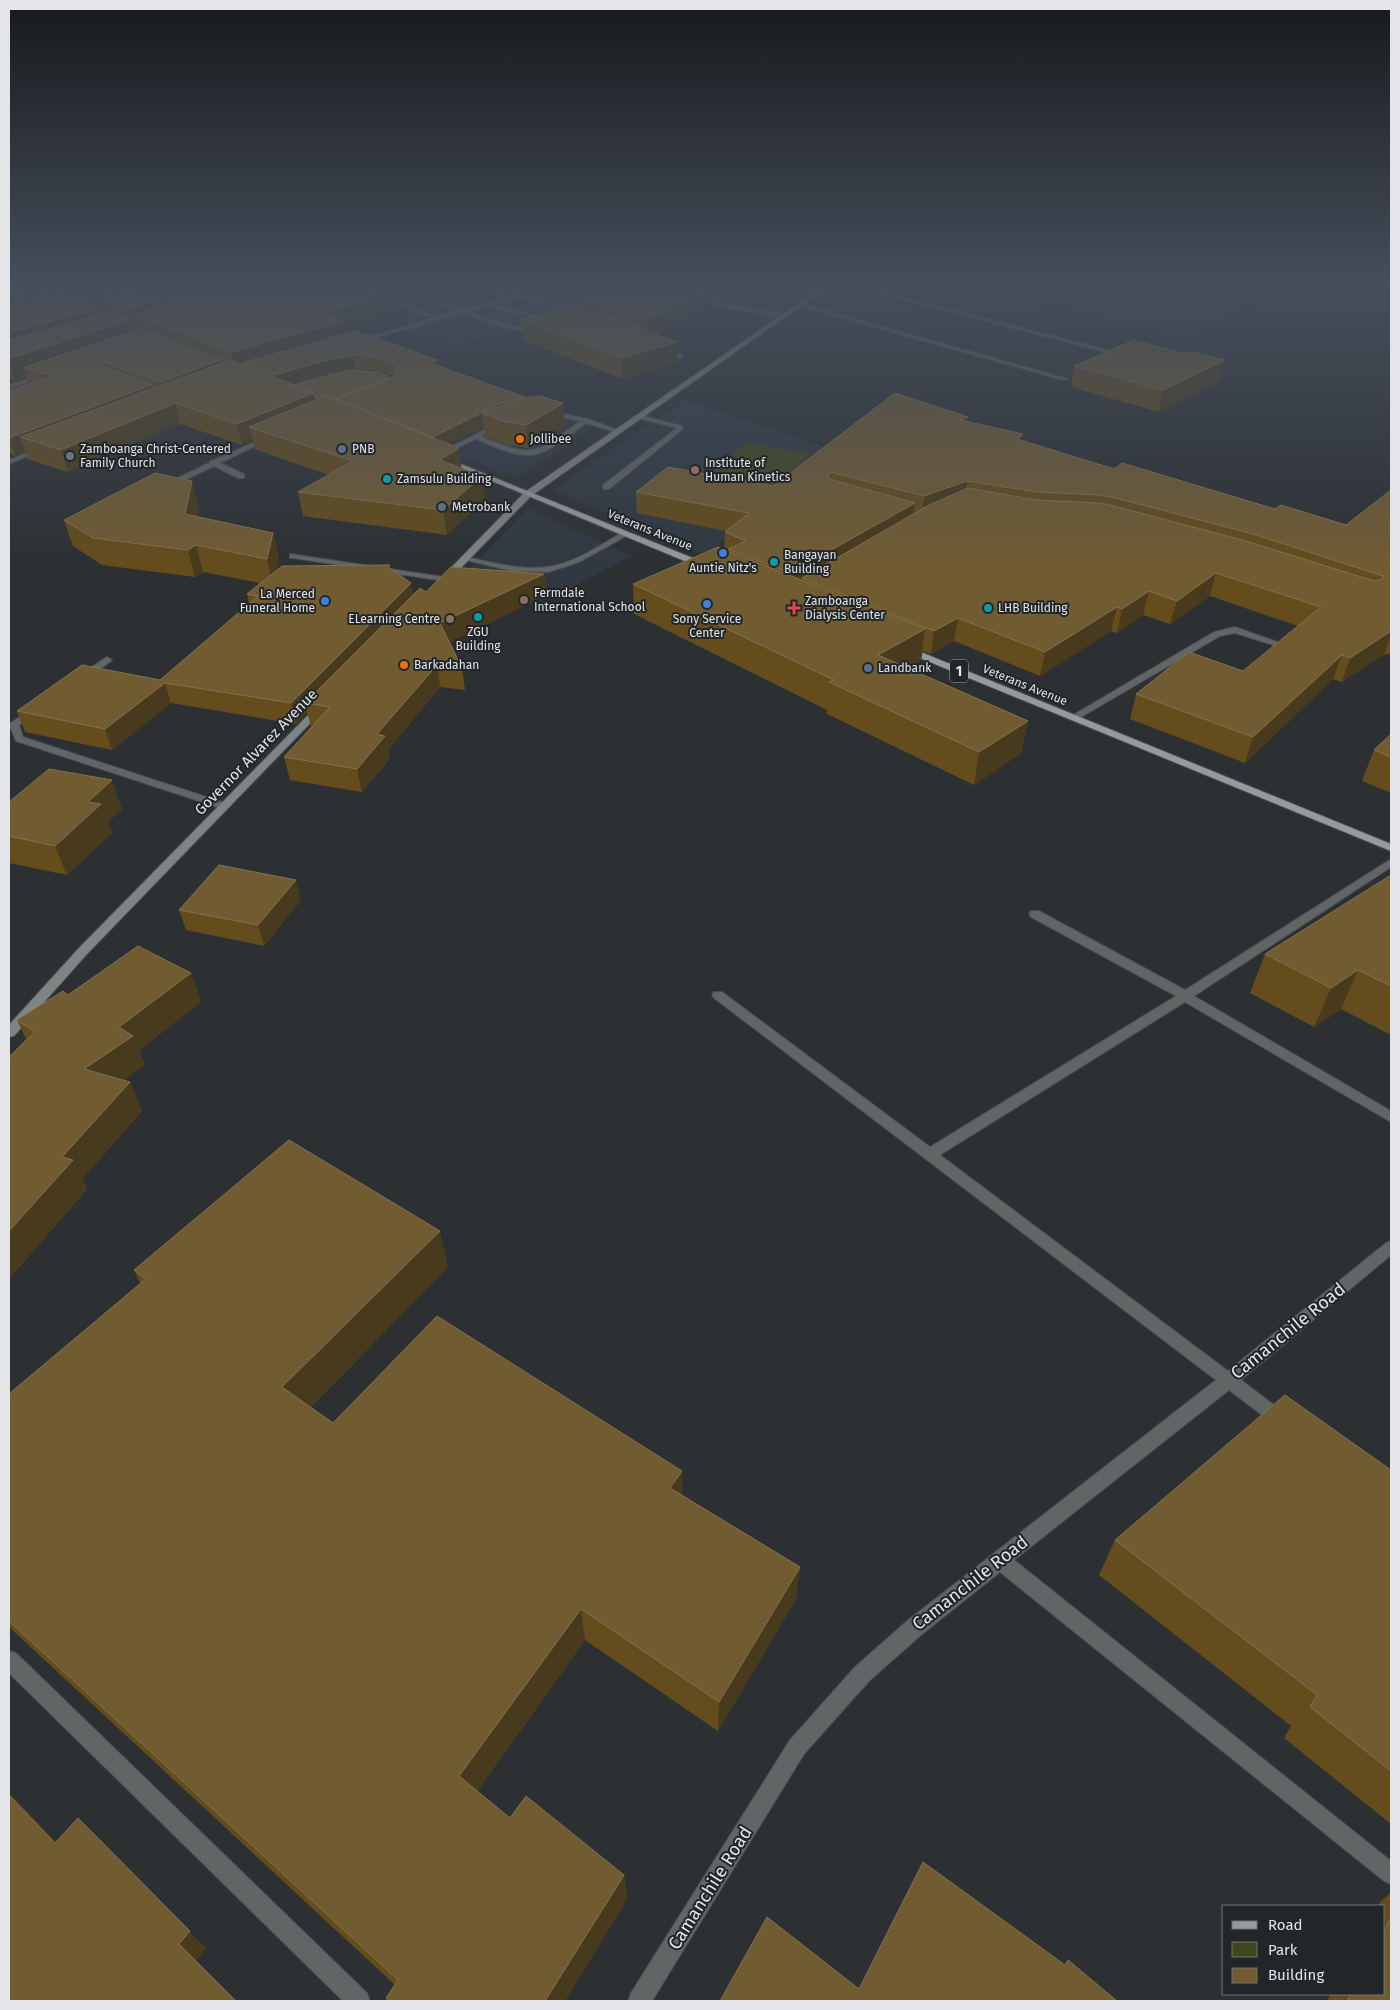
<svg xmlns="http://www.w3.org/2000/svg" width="1400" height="2010" font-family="'Fira Sans',sans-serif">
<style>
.built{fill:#303941}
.green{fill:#40471d}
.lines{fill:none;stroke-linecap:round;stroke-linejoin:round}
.lane-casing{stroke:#494d50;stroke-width:2}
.street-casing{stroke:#494d50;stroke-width:2}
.secondary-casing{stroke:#494d50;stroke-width:2}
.primary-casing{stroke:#494d50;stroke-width:2}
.lane{fill:#626566;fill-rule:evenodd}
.street{fill:#626566;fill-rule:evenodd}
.secondary{fill:#7f8484;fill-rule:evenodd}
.primary{fill:#959b9c;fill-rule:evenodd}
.wall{fill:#644c1c;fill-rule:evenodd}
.shaded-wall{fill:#483a1c}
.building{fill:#715c32;stroke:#83724f}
.food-dot{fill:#e8710a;stroke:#222629;stroke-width:2}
.service-dot{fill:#5c6f8a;stroke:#222629;stroke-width:2}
.worship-dot{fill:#6b7280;stroke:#222629;stroke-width:2}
.education-dot{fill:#8d6e63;stroke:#222629;stroke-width:2}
.culture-dot{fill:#0f9aa8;stroke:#222629;stroke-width:2}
.shop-dot{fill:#3f7fe0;stroke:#222629;stroke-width:2}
.health-dot{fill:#e0444e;stroke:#222629;stroke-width:2}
.labels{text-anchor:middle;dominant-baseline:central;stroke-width:4;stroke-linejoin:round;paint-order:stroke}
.far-poi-label{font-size:12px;fill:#e3e5e8;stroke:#222629;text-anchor:start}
.far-street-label{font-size:12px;fill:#e3e5e8;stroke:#222629}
.shield{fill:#222629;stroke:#a9acaf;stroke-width:1}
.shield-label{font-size:14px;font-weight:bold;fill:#e3e5e8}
.street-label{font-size:15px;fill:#e3e5e8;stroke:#222629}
.near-street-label{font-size:18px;fill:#e3e5e8;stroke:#222629}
</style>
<rect width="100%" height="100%" fill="#2c3033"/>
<path class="built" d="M 388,285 L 470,285 L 590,314 L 455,345 L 401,326 L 410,321 L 394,316 L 229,361 Z
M 960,285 L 1297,285 L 1185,338 Z
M 685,400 L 833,450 L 705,556 L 552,490 Z
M 526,402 L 593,427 L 518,478 L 445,452 Z
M 528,509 L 632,556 L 568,589 L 460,578 Z"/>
<path class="green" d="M 747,443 L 810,454 L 754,503 L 688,490 Z"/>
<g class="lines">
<defs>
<path id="lane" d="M 846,285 L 856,285 L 1127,355 L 1124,357 Z
M 492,287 L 586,312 L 583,314 L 519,298 L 495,305 L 550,319 L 550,321 L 488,306 L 469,312 L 507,325 L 519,327 L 538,323 L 541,325 L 519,331 L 504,328 L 463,313 L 360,342 L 355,341 L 433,318 L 397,305 L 397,303 L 439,317 L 458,311 L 443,306 L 443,304 L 463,310 L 513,296 L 490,290 Z
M 696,299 L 785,314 L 788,316 L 785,318 L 694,302 Z
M 799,304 L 803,304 L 1068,379 L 1063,380 L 799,306 Z
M 660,348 L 682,355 L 683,356 L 680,358 L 658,351 Z
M 42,374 L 44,377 L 9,389 L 9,385 Z
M 549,411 L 588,419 L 621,431 L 618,433 L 586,423 C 537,460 534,465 476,439 L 442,455 L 437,454 L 498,423 L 501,425 L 500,426 L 481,436 C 533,459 536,454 580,421 L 547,414 L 546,413 Z
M 639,415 L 682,426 L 683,429 L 609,489 L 603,489 L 603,485 L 677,428 L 637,418 L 636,417 Z
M 268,436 L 270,437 L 270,439 L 220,463 L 244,474 L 244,478 L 238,478 L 214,466 L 170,487 L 163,485 L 209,463 L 210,461 L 214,460 Z
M 623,532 L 630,534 L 579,562 L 549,572 L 512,571 L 461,559 L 465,557 C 494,562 527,573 557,565 C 581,559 602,544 623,532 Z
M 290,554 L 444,577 L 448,579 L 444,581 L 293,558 L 290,558 Z
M 1235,627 L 1286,645 L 1282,648 L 1235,633 L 1220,636 L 1076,720 L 1070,720 L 1068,718 L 1214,632 Z
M 107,657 L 112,660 L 110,662 L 85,679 L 79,679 L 79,675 Z
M 35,707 L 40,710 L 38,712 L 19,725 L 23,737 L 228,804 L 229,806 L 224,809 L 220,808 L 16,741 L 9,724 Z"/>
<path id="street" d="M 39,448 L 44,449 L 9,464 L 9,460 Z
M 1391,859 L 1391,867 L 1194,996 L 1391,1111 L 1391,1122 L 1185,1002 L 940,1155 L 1228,1371 L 1386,1243 L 1391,1241 L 1391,1255 L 1241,1380 L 1286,1414 L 1288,1419 L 1286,1424 L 1280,1427 L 1274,1424 L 1229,1390 L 1014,1560 L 1391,1861 L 1391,1884 L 1384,1881 L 1000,1572 L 921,1635 L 869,1681 L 804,1754 L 652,2001 L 628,2001 L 631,1993 L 790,1740 L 855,1667 L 907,1621 L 1216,1380 L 714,998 L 712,995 L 714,992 L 722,992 L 930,1147 L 1176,996 L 1031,917 L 1029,914 L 1031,911 L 1039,911 L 1185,990 Z
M 9,1651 L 16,1653 L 367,1993 L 370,2001 L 343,2001 L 9,1673 Z"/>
<path id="secondary" d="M 825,285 L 831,285 L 531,496 L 448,581 L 442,581 L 442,577 L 525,492 Z
M 320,705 L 325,708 L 323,710 L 87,954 L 14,1036 L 9,1037 L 9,1025 L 79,948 L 317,706 Z"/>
<path id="primary" d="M 446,458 L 705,563 L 706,565 L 699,567 L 444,461 L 442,460 Z
M 906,646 L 1391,844 L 1391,851 L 903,651 L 902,649 Z"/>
</defs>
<use href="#lane" class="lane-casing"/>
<use href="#street" class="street-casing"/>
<use href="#secondary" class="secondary-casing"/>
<use href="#primary" class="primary-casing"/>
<use href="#lane" class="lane"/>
<use href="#street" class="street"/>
<use href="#secondary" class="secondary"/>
<use href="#primary" class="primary"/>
</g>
<path class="wall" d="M 9,285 L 460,285 L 383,305 L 385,316 L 345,328 L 346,334 L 439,366 L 525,398 L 563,403 L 565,425 L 528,448 L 505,444 L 485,436 L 484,427 L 450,444 L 459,448 L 461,468 L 482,476 L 485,499 L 447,535 L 303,516 L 298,492 L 329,475 L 254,449 L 253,441 L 242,445 L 180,424 L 68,472 L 27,459 L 25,452 L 15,456 L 9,453 L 9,391 L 28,384 L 26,377 L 15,381 L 9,379 ZM 356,369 L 374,370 L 390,374 L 393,376 L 389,378 L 352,370 ZM 334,374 L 306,381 L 319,377 Z
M 477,285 L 492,285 L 489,288 Z
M 493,285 L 745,285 L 745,287 L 720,301 L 711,299 L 711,306 L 658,335 L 677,342 L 677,363 L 623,379 L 523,340 L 521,319 L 587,310 L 587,308 L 537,298 Z
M 1178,352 L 1220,381 L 1159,412 L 1071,387 L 1074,366 Z
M 967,422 L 1022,440 L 1114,469 L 1275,509 L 1346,525 L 1391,490 L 1391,652 L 1389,654 L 1384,654 L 1342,682 L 1333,679 L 1245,763 L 1130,719 L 1136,694 L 1243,671 L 1298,626 L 1210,596 L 1170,624 L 1143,615 L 1117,633 L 1111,631 L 1040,676 L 954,641 L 931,654 L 923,651 L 921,660 L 908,668 L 1028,721 L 1021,753 L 974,785 L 827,714 L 827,710 L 634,614 L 633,584 L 724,549 L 725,532 L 726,531 L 637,513 L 636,492 L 773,486 Z
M 192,481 L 198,506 L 197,517 L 273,533 L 279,560 L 276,571 L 391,569 L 413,595 L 426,592 L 544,574 L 546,595 L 450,642 L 462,668 L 465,690 L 440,687 L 388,750 L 390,759 L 362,792 L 290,780 L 284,757 L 312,726 L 311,726 L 307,712 L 296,724 L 171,703 L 112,750 L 25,732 L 17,711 L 160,680 L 249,604 L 247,594 L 260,583 L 203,572 L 195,577 L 102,565 L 73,546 L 64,520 Z
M 1391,734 L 1391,793 L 1362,781 L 1374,750 Z
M 9,802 L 122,809 L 108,822 L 112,833 L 67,875 L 9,863 Z
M 1391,875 L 1391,1035 L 1341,1009 L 1314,1027 L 1250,993 L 1265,954 Z
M 301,900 L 264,946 L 186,930 L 179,910 Z
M 191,973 L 201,1002 L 139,1050 L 145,1065 L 123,1080 L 130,1082 L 142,1111 L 82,1179 L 87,1189 L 9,1279 L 9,1057 L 26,1039 L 17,1020 Z
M 448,1267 L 311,1407 L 333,1423 L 682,1495 L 800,1567 L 796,1599 L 718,1731 L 585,1640 L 477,1791 L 510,1818 L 624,1875 L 627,1899 L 565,2001 L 388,2001 L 386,1998 L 395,1985 L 9,1627 L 9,1392 L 10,1393 L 140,1283 L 134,1270 Z
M 1391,1470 L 1391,1824 L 1284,1738 L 1291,1726 L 1099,1575 L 1115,1540 Z
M 1391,1893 L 1391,2001 L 1327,2001 L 1331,1994 L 1384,1994 L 1384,1906 L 1378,1906 L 1381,1901 Z"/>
<path class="shaded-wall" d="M 130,285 L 192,285 L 101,302 L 104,315 L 128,321 L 126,311 L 186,289 L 191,308 L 135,315 L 138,329 L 132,331 L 134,341 L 23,368 L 26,377 L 15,381 L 9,363 L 9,333 L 95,310 L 91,298 Z
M 381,285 L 460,285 L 383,305 L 385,316 L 345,328 L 347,341 L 242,363 L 244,371 L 236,373 L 231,352 L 323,313 L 363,290 Z
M 720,285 L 745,285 L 745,287 L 720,301 Z
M 711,286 L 711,306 L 646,342 L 645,321 Z
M 42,287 L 48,306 L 9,317 L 9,296 Z
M 677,342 L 677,363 L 623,379 L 622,358 Z
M 353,355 L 356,369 L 319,377 L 278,390 L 275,375 L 316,363 Z
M 220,360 L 224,376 L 166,399 L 161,382 Z
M 438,360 L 440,375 L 430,363 Z
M 1225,360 L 1220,381 L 1159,412 L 1163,390 Z
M 152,385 L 157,402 L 20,437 L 25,452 L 15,456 L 9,438 Z
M 314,393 L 318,413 L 249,427 L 253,441 L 242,445 L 237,424 Z
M 525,397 L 482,413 L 484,427 L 435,452 L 433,437 L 501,403 Z
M 175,403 L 180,424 L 68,472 L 61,450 Z
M 563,403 L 565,425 L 528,448 L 526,425 Z
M 968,417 L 965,437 L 960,420 Z
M 1023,434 L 1020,454 L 1017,439 Z
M 459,448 L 462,471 L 440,460 Z
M 482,476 L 485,499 L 447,535 L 443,510 Z
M 192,481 L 198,506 L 192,540 L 185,514 Z
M 967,481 L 964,502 L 922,518 L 924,496 Z
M 915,503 L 912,525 L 802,578 L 802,589 L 789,597 L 790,573 Z
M 273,533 L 279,560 L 273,586 L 267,559 Z
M 196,545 L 203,572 L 195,577 L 188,550 Z
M 1216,573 L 1210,596 L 1170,624 L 1177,601 Z
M 544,574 L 546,595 L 444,645 L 440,623 Z
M 411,583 L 414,603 L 305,703 L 307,712 L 296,724 L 291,703 Z
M 1149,591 L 1143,615 L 1117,633 L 1122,609 Z
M 1117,607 L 1111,631 L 1040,676 L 1045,652 Z
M 958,618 L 954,641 L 931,654 L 934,631 Z
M 925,629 L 921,660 L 875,686 L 878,655 Z
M 1391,631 L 1391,635 L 1384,654 L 1342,682 L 1350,658 Z
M 1342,655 L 1333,679 L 1245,763 L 1253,737 Z
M 437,665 L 440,687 L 388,750 L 390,759 L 362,792 L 357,769 L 377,734 Z
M 165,683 L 171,703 L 112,750 L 105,729 Z
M 1028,721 L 1021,753 L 974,785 L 979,752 Z
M 112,780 L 122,809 L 108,822 L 112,833 L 67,875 L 55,846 L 88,802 Z
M 296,880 L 301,900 L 264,946 L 258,925 Z
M 1358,970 L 1341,1009 L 1314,1027 L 1331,988 Z
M 191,973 L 201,1002 L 139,1050 L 145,1065 L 97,1099 L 84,1069 L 119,1027 Z
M 130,1082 L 142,1111 L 82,1179 L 87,1189 L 9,1279 L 9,1231 L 62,1157 Z
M 440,1231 L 448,1267 L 296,1422 L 282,1387 Z
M 682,1471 L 683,1505 L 670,1488 Z
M 800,1567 L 796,1599 L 718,1731 L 719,1702 Z
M 581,1609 L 585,1640 L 468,1803 L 459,1776 Z
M 9,1792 L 75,1862 L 55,1843 L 9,1795 Z
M 97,1837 L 206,1948 L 196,1961 L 237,2001 L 179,1944 Z
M 624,1875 L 627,1899 L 565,2001 L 545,2001 Z"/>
<path class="building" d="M 9,285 L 38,285 L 42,287 L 9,296 Z
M 57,285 L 130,285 L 91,298 Z
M 150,285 L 381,285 L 363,290 L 382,296 L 323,313 L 344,321 L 231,352 L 135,315 L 188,295 L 186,289 L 126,311 L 101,302 Z
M 572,285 L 706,285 L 711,286 L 645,321 L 587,302 L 618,294 Z
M 53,291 L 98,309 L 9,333 L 9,303 Z
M 574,306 L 637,326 L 635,327 L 677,342 L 622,358 L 521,319 Z
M 108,312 L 129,320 L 9,359 L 9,340 Z
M 140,329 L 220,360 L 161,382 L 101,361 L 101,366 L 152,385 L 9,438 L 9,391 L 54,376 L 23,368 Z
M 356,331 L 438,360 L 430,363 L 525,397 L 501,403 L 433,437 L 336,399 L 393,377 L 399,367 L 388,360 L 372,356 L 353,355 L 316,363 L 275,375 L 242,363 Z
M 1134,340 L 1178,352 L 1195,353 L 1225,360 L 1163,390 L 1074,366 Z
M 230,360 L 314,393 L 237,424 L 175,403 L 61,450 L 20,437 Z
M 350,370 L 378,372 L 389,376 L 388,379 L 333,399 L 325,396 L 318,399 L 315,397 L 314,393 L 293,385 Z
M 895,393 L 968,417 L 960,420 L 1023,434 L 1017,439 L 1114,469 L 1122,463 L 1275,509 L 1281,505 L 1346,525 L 1391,490 L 1391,524 L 1388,528 L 1391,529 L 1391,631 L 1350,658 L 1342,655 L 1253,737 L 1136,694 L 1189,652 L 1243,671 L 1321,607 L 1216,573 L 1177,601 L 1149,591 L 1122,609 L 1117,607 L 1045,652 L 958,618 L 934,631 L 802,578 L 929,505 L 968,488 L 1036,500 L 1099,503 L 1114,506 L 1246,541 L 1374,581 L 1382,579 L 1383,576 L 1253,534 L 1116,498 L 1100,495 L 1037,492 L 967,481 L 924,496 L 830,472 L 828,474 L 829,479 L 915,503 L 790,573 L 728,549 L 746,541 L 725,532 L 749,513 L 636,492 L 668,467 L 773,486 Z
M 325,396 L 459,448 L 440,460 L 482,476 L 443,510 L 298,492 L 353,461 L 249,427 Z
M 540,396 L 563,403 L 526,425 L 503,421 L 482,413 L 521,398 Z
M 155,473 L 192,481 L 185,514 L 273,533 L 267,559 L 196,545 L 188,550 L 93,538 L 64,520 Z
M 718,547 L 925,629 L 878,655 L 1028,721 L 979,752 L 829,682 L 834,680 L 633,584 Z
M 390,565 L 388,567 L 411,583 L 291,703 L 165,683 L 105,729 L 17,711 L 82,665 L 160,680 L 258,596 L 247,594 L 282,566 Z
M 451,567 L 544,574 L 440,623 L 462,668 L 437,665 L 377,734 L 385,736 L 357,769 L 284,757 L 330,707 L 305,703 L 420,588 L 426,592 Z
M 1391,734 L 1391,757 L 1374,750 Z
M 49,769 L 112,780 L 88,802 L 101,804 L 55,846 L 9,836 L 9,802 Z
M 219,865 L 296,880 L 258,925 L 179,910 Z
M 1391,875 L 1391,986 L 1358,970 L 1331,988 L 1265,954 Z
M 138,946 L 191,973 L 119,1027 L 133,1036 L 84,1069 L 130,1082 L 62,1157 L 73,1160 L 9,1231 L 9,1057 L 35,1032 L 17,1020 L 63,991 L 68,995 Z
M 289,1140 L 440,1231 L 282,1387 L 333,1423 L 437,1316 L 682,1471 L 670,1488 L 800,1567 L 719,1702 L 581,1609 L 459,1776 L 510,1818 L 526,1796 L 624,1875 L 545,2001 L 389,2001 L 386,1998 L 398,1980 L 9,1621 L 9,1392 L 10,1393 L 146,1279 L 134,1270 Z
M 1285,1395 L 1391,1470 L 1391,1771 L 1310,1707 L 1317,1695 L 1115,1540 Z
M 9,1795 L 55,1843 L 78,1818 L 190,1931 L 179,1944 L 236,2001 L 9,2001 Z
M 923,1862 L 1065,1965 L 1068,1960 L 1117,2001 L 720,2001 L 767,1917 L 859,1989 Z
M 1391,1917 L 1391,2001 L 1347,2001 L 1351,1994 L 1384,1994 L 1384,1931 Z"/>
<linearGradient id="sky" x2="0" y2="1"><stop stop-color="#181a1c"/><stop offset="0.5" stop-color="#454e5b"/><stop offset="1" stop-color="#454e5b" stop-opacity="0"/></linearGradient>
<rect width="1400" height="567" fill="url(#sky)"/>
<g class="food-dot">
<circle cx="520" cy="439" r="5"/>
<circle cx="404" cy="665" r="5"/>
</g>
<g class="service-dot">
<circle cx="342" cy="449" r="5"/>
<circle cx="442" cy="507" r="5"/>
<circle cx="868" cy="668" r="5"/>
</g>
<circle class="worship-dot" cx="70" cy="456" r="5"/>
<g class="education-dot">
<circle cx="695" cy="470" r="5"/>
<circle cx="524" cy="600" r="5"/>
<circle cx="450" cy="619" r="5"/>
</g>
<g class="culture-dot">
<circle cx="387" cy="479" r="5"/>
<circle cx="774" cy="562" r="5"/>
<circle cx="988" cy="608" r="5"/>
<circle cx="478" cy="617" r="5"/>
</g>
<g class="shop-dot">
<circle cx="723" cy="553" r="5"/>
<circle cx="325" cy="601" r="5"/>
<circle cx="707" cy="604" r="5"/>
</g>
<path class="health-dot" d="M791.5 600.5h5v5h5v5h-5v5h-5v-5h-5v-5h5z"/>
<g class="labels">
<g class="far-poi-label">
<text x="530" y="439">Jollibee</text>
<text x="80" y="449">Zamboanga Christ-Centered<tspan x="80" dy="14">Family Church</tspan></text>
<text x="352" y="449">PNB</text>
<text x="705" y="463">Institute of<tspan x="705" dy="14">Human Kinetics</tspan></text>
<text x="397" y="479">Zamsulu Building</text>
<text x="452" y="507">Metrobank</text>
<text x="784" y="555">Bangayan<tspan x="784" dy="14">Building</tspan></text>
<text x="723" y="568" text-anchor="middle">Auntie Nitz's</text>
<text x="534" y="593">Fermdale<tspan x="534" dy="14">International School</tspan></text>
<text x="315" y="594" text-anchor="end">La Merced<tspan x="315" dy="14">Funeral Home</tspan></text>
<text x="805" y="601">Zamboanga<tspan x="805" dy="14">Dialysis Center</tspan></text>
<text x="998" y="608">LHB Building</text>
<text x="440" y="619" text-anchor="end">ELearning Centre</text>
<text x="707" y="619" text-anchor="middle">Sony Service<tspan x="707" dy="14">Center</tspan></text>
<text x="478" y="632" text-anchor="middle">ZGU<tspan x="478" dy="14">Building</tspan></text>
<text x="414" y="665">Barkadahan</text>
<text x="878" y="668">Landbank</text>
</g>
<g class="far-street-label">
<text transform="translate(650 530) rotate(22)">Veterans Avenue</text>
<text transform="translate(1025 685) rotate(22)">Veterans Avenue</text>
</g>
<rect class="shield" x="950" y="659.5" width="18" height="23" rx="4"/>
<g class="shield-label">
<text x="959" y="671">1</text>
</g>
<g class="street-label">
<text transform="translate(256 752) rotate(-46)">Governor Alvarez Avenue</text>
</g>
<g class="near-street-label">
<text transform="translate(1288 1331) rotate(-39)">Camanchile Road</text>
<text transform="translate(970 1583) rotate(-38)">Camanchile Road</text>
<text transform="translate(710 1888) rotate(-58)">Camanchile Road</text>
</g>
</g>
<rect width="1400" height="2010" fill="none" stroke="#e3e5e8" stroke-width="20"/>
<rect x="1222" y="1905" width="162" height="90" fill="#222629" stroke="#6f7275"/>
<rect x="1232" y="1921" width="25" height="8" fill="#959b9c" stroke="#6f7275"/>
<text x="1268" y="1930" font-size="15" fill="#e3e5e8">Road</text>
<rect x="1232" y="1942" width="25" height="15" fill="#40471d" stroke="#6f7275"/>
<text x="1268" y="1955" font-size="15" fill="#e3e5e8">Park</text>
<rect x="1232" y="1968" width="25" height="15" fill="#715c32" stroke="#6f7275"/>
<text x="1268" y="1980" font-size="15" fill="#e3e5e8">Building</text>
</svg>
